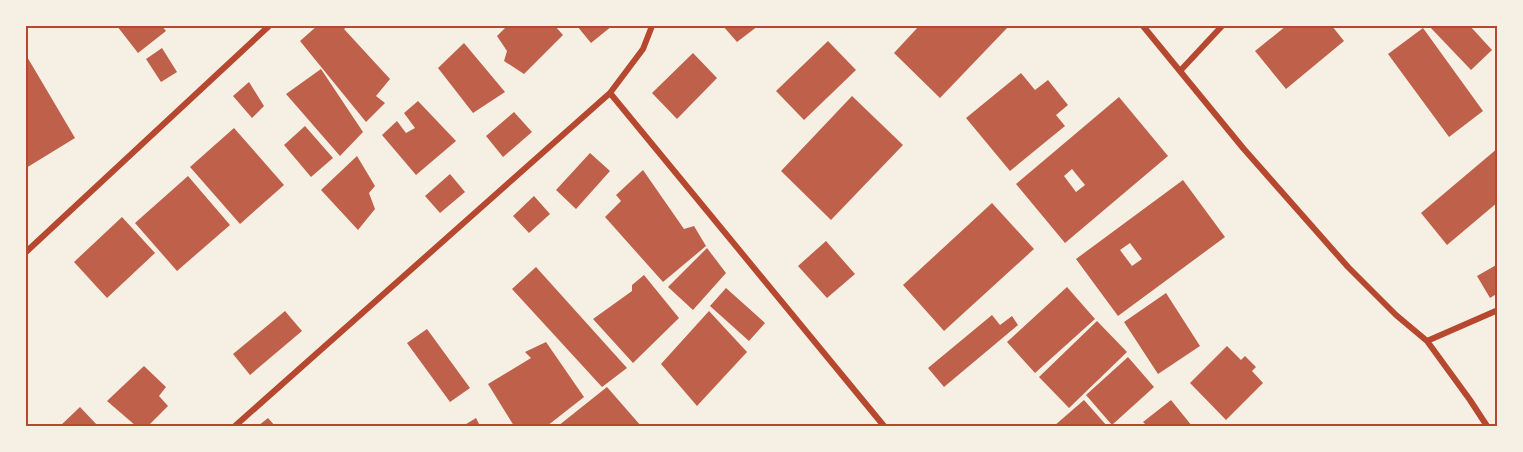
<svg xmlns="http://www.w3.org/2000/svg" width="1523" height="452" font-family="'DM Sans',sans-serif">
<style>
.building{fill:#bf614a;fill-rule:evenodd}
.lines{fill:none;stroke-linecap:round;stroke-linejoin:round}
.minor{stroke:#b5482f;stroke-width:6}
.neatline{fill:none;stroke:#b5482f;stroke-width:2}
</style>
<rect width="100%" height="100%" fill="#f6efe4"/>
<path class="building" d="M 117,26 L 162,26 L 166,31 L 138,53 Z
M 317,26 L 348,26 L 344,29 L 390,79 L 376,96 L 385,103 L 366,122 L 300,41 Z
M 507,26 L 555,26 L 563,35 L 524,74 L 504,61 L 507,51 L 497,36 Z
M 577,26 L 612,26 L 591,43 Z
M 723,26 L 758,26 L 737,42 Z
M 919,26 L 1007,26 L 1008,27 L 940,98 L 894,53 Z
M 1286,26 L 1332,26 L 1344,41 L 1286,89 L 1255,51 Z
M 1429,26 L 1470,26 L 1492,50 L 1471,70 Z
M 1423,28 L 1483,111 L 1449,137 L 1388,54 Z
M 828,41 L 856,70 L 804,120 L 776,91 Z
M 464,43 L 505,92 L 473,113 L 438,68 Z
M 162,48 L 177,72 L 161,82 L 146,59 Z
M 693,53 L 717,78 L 677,119 L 652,93 Z
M 26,55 L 75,138 L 26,168 Z
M 321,69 L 363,132 L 340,156 L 286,94 Z
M 1021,73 L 1035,90 L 1048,80 L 1068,105 L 1056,115 L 1065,126 L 1010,171 L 966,118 Z
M 249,82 L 264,106 L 252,118 L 233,96 Z
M 852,96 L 903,145 L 831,220 L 781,171 Z
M 1119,97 L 1168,156 L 1065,243 L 1016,184 ZM 1072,169 L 1085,185 L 1076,192 L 1064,176 Z
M 418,101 L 456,141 L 416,175 L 382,135 L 397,121 L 406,133 L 415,128 L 404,113 Z
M 514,112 L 532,132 L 503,157 L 486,136 Z
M 305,126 L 333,158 L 311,177 L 284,145 Z
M 234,128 L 284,185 L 240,224 L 190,167 Z
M 1498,148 L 1498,202 L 1447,245 L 1421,213 Z
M 590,153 L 610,171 L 576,209 L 556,190 Z
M 357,156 L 375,186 L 369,193 L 375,209 L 358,230 L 321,190 Z
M 643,170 L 684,229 L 694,226 L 706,246 L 663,282 L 605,217 L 621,201 L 616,195 Z
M 450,174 L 465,192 L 440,213 L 425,196 Z
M 188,176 L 230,225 L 177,271 L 135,223 Z
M 1183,180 L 1225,237 L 1118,316 L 1076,259 ZM 1130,243 L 1142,259 L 1132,266 L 1120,250 Z
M 534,196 L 550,214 L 529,233 L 513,216 Z
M 992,203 L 1034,249 L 944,331 L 903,285 Z
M 122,217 L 155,253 L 107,298 L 74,262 Z
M 826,241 L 855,274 L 827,298 L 798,266 Z
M 707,248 L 726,273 L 693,310 L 668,287 Z
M 1498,264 L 1498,293 L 1490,298 L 1477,276 Z
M 536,267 L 627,368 L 602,387 L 512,289 Z
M 644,275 L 679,318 L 633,363 L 593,319 L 632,291 L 632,285 Z
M 1067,287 L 1095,319 L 1035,373 L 1007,342 Z
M 726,288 L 765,323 L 749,341 L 710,306 Z
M 1166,293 L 1200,346 L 1158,374 L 1124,322 Z
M 285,311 L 302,331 L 250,375 L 233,354 Z
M 709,311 L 747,352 L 697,406 L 661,364 Z
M 992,315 L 1000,325 L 1012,316 L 1018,325 L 944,387 L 928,368 Z
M 1097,321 L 1127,352 L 1069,408 L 1039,377 Z
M 427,329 L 470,388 L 450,402 L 407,343 Z
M 546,342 L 584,397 L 547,426 L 514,426 L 488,384 L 531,358 L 525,352 Z
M 1227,346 L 1241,360 L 1245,356 L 1256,367 L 1252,371 L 1263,383 L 1226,420 L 1190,383 Z
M 1128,357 L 1154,387 L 1112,425 L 1086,395 Z
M 144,366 L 166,387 L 159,396 L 168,406 L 148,426 L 136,426 L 107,401 Z
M 607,387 L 641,426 L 558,426 Z
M 1084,400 L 1107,426 L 1054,426 Z
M 1171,400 L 1192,426 L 1147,426 L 1143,422 Z
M 80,407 L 98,426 L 60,426 Z
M 268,418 L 275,426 L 258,426 Z
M 476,418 L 480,426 L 463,426 Z"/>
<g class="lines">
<path class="minor" d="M 1143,26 L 1243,148 L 1348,267 L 1396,315 L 1427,341 L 1470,400 L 1487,426
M 1180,71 L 1222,26
M 610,93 L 884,426
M 26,252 L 269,26
M 1427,341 L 1498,310
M 235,426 L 610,93 L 643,49 L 652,26"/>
</g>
<rect width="1523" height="452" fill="none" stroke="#f6efe4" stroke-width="54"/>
<rect x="27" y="27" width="1469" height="398" class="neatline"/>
</svg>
